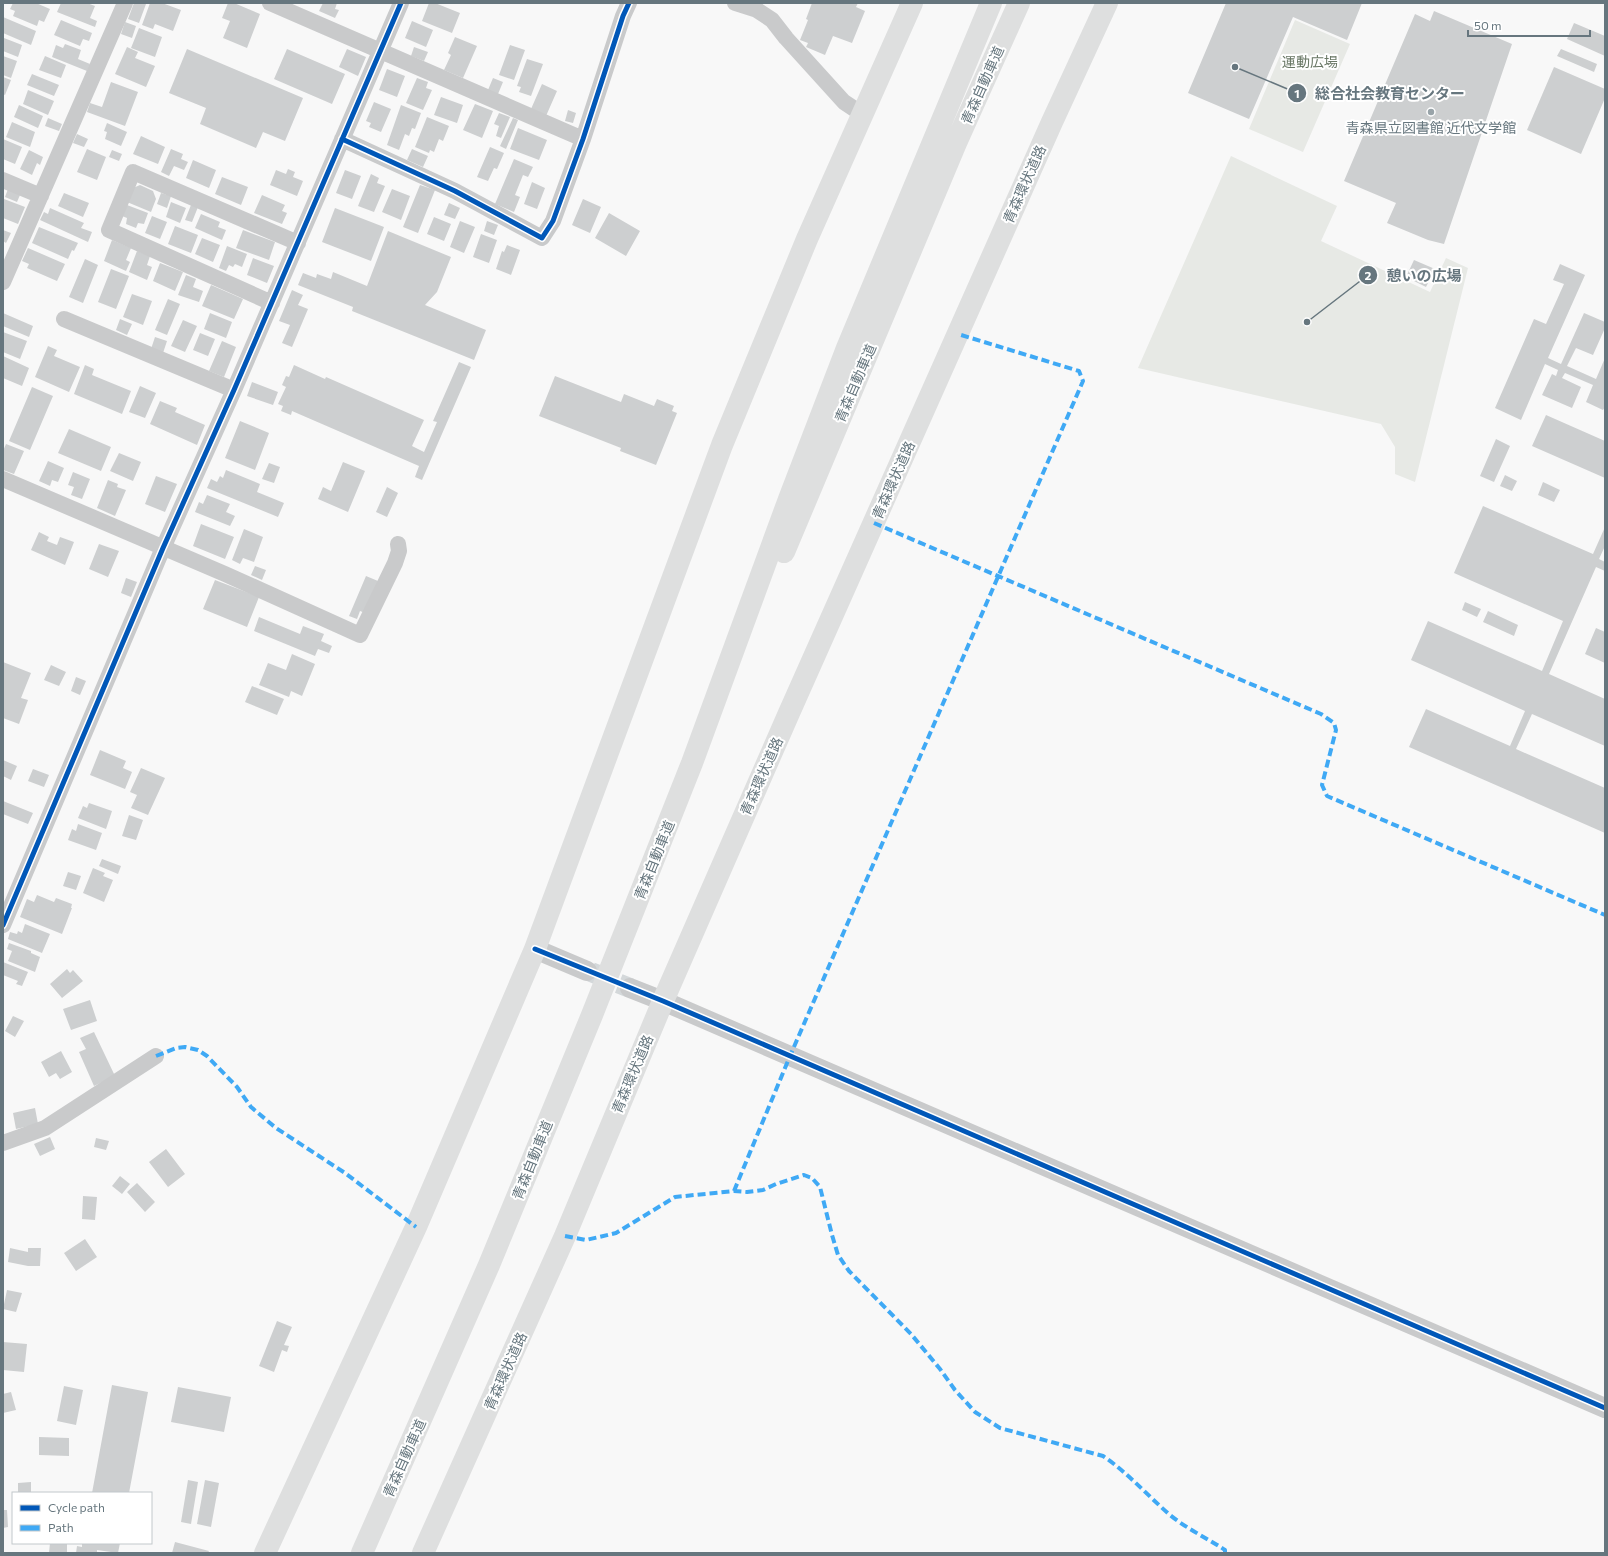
<svg xmlns="http://www.w3.org/2000/svg" width="1608" height="1556" font-family="Commissioner,'Noto Sans JP',sans-serif">
<style>
.green{fill:#e7e9e5}
.building{fill:#cdcfd0}
.lines{fill:none;stroke-linecap:round;stroke-linejoin:round}
.tertiary-tunnel{stroke:#d4d8da;stroke-width:20;stroke-dasharray:20 10;stroke-linecap:butt}
.minor{stroke:#c9cacb;stroke-width:16}
.tertiary{stroke:#c9cacb;stroke-width:20}
.trunk{stroke:#dedfdf;stroke-width:22}
.motorway{stroke:#dedfdf;stroke-width:22}
.quiet{stroke:#3fa9f5;stroke-width:4;stroke-dasharray:8 4;stroke-linecap:butt}
.cycleway-casing{stroke:#fff;stroke-width:8}
.cycleway{stroke:#0057b8;stroke-width:5}
.poi-dot{fill:#99a4a9;stroke:#fff;stroke-width:1.5}
.labels{text-anchor:middle;dominant-baseline:central;stroke-width:4;stroke-linejoin:round;paint-order:stroke}
.park-label{font-size:14px;fill:#697765;stroke:#fff}
.street-label{font-size:14px;fill:#66767e;stroke:#fff}
.poi-label{font-size:14px;fill:#66767e;stroke:#fff}
.leader{fill:none;stroke:#66767e;stroke-width:1.5}
.callout-dot{fill:#66767e;stroke:#fff;stroke-width:1.5}
.mark-label{font-size:12px;text-anchor:middle;font-weight:bold;fill:#fff}
.callout-label{font-size:15px;text-anchor:middle;font-weight:bold;fill:#66767e;stroke:#fff;stroke-width:4;stroke-linejoin:round;paint-order:stroke}
</style>
<rect width="100%" height="100%" fill="#f8f8f8"/>
<path class="green" d="M 1295,20 L 1350,44 L 1303,152 L 1249,129 Z
M 1231,156 L 1337,206 L 1321,241 L 1430,292 L 1446,258 L 1468,268 L 1415,482 L 1395,474 L 1395,447 L 1381,424 L 1138,368 Z"/>
<path class="building" d="M 13,3 L 36,3 L 50,9 L 44,22 L 39,20 L 37,26 L 13,16 L 15,11 L 10,9 Z
M 61,3 L 87,3 L 95,6 L 90,18 L 97,21 L 95,27 L 57,12 Z
M 134,3 L 146,4 L 139,23 L 128,19 Z
M 150,3 L 162,3 L 181,10 L 173,31 L 155,24 L 153,29 L 142,25 Z
M 228,3 L 234,3 L 260,14 L 247,48 L 223,38 L 230,21 L 222,18 Z
M 323,3 L 337,3 L 335,9 L 339,10 L 335,18 L 319,11 Z
M 429,3 L 435,3 L 460,13 L 452,33 L 422,21 Z
M 812,3 L 858,3 L 856,7 L 865,11 L 852,43 L 833,36 L 825,55 L 806,47 L 808,43 L 800,40 L 808,20 L 806,19 Z
M 1226,3 L 1362,3 L 1347,40 L 1293,17 L 1249,119 L 1188,93 Z
M 1434,11 L 1512,44 L 1444,244 L 1428,240 L 1387,223 L 1396,203 L 1344,181 L 1415,14 L 1430,21 Z
M 3,17 L 36,31 L 31,45 L 3,33 Z
M 61,20 L 92,33 L 89,41 L 83,39 L 80,46 L 54,35 Z
M 412,21 L 433,30 L 426,47 L 405,38 Z
M 125,22 L 136,26 L 132,38 L 121,34 Z
M 1574,23 L 1605,36 L 1605,56 L 1567,39 Z
M 139,28 L 162,37 L 155,57 L 131,48 Z
M 455,37 L 477,46 L 463,78 L 444,70 L 451,55 L 448,53 Z
M 4,38 L 22,45 L 18,57 L 3,51 Z
M 65,44 L 81,50 L 78,59 L 90,64 L 87,71 L 52,57 L 56,45 L 63,48 Z
M 510,45 L 525,50 L 514,80 L 499,75 Z
M 127,47 L 138,52 L 135,58 L 155,66 L 146,87 L 115,74 Z
M 414,47 L 428,52 L 424,61 L 411,56 Z
M 187,49 L 303,98 L 285,141 L 263,132 L 256,148 L 200,124 L 206,108 L 169,93 Z
M 287,49 L 345,74 L 332,104 L 274,79 Z
M 347,49 L 366,57 L 358,76 L 339,67 Z
M 1561,49 L 1597,64 L 1594,72 L 1557,56 Z
M 3,56 L 17,61 L 11,78 L 3,75 Z
M 45,56 L 66,65 L 61,78 L 39,70 Z
M 527,59 L 543,64 L 531,96 L 519,92 L 521,87 L 517,86 Z
M 1554,67 L 1605,89 L 1605,98 L 1581,154 L 1527,130 Z
M 387,69 L 405,76 L 397,97 L 379,90 Z
M 32,74 L 59,85 L 54,96 L 27,85 Z
M 3,77 L 11,80 L 5,95 L 3,94 Z
M 417,78 L 428,82 L 426,88 L 432,90 L 423,110 L 406,103 Z
M 493,78 L 503,82 L 498,94 L 488,90 Z
M 111,82 L 138,92 L 125,126 L 87,112 L 90,103 L 102,107 Z
M 542,84 L 557,91 L 546,116 L 531,109 Z
M 28,90 L 54,101 L 48,115 L 23,104 Z
M 441,97 L 463,105 L 457,123 L 434,115 Z
M 374,102 L 391,109 L 381,132 L 369,127 L 371,123 L 366,121 Z
M 475,104 L 493,111 L 482,138 L 463,130 Z
M 19,105 L 43,116 L 38,128 L 14,117 Z
M 401,105 L 421,113 L 415,129 L 412,128 L 409,136 L 405,134 L 399,150 L 387,145 Z
M 568,110 L 576,113 L 573,123 L 565,121 Z
M 499,113 L 510,117 L 501,138 L 496,136 L 499,126 L 494,124 Z
M 427,117 L 449,126 L 443,141 L 439,139 L 434,152 L 430,150 L 429,153 L 415,147 Z
M 48,118 L 62,124 L 59,131 L 45,126 Z
M 513,118 L 518,120 L 506,149 L 500,146 Z
M 12,122 L 35,132 L 30,147 L 6,137 Z
M 107,123 L 127,132 L 121,146 L 105,139 L 107,132 L 104,131 Z
M 518,128 L 547,140 L 539,160 L 510,149 Z
M 77,134 L 88,139 L 84,147 L 73,143 Z
M 141,136 L 165,147 L 158,164 L 133,154 Z
M 3,139 L 22,147 L 15,164 L 3,159 Z
M 490,147 L 504,153 L 497,169 L 494,168 L 488,181 L 477,177 Z
M 87,149 L 106,157 L 97,180 L 77,172 Z
M 171,149 L 183,154 L 181,159 L 188,162 L 184,170 L 174,166 L 169,176 L 161,172 Z
M 412,149 L 428,156 L 423,167 L 407,160 Z
M 29,150 L 43,157 L 40,165 L 37,163 L 32,175 L 20,169 Z
M 112,150 L 122,154 L 119,161 L 109,157 Z
M 514,159 L 533,167 L 528,177 L 523,175 L 515,195 L 520,197 L 514,212 L 495,204 Z
M 193,160 L 216,170 L 209,188 L 186,178 Z
M 288,169 L 295,172 L 293,177 L 303,181 L 297,196 L 270,185 L 276,170 L 286,174 Z
M 345,170 L 361,176 L 352,199 L 336,193 Z
M 371,174 L 379,178 L 377,183 L 385,186 L 374,212 L 358,206 Z
M 222,177 L 248,187 L 241,205 L 215,194 Z
M 532,182 L 545,188 L 537,209 L 524,204 Z
M 140,185 L 153,191 L 156,199 L 151,212 L 127,202 L 133,188 Z
M 420,185 L 435,190 L 418,233 L 403,227 Z
M 8,189 L 20,195 L 17,202 L 5,197 Z
M 392,189 L 410,196 L 401,220 L 382,212 Z
M 64,193 L 89,203 L 83,217 L 58,206 Z
M 161,193 L 171,196 L 167,208 L 157,204 Z
M 262,195 L 285,205 L 282,211 L 287,213 L 282,224 L 254,213 Z
M 4,199 L 25,207 L 18,224 L 3,218 Z
M 583,199 L 601,207 L 590,233 L 572,225 Z
M 171,202 L 186,208 L 180,223 L 166,217 Z
M 449,203 L 460,208 L 455,219 L 444,215 Z
M 127,205 L 148,213 L 144,224 L 138,223 L 136,228 L 126,224 L 127,218 L 122,216 Z
M 191,205 L 198,207 L 192,222 L 185,220 Z
M 50,208 L 84,223 L 81,228 L 92,232 L 88,242 L 40,220 L 44,212 L 48,214 Z
M 335,208 L 384,227 L 371,261 L 322,242 Z
M 609,213 L 640,231 L 626,256 L 595,238 Z
M 201,214 L 220,222 L 218,227 L 226,230 L 222,240 L 195,228 Z
M 152,216 L 167,222 L 160,239 L 145,233 Z
M 434,217 L 451,224 L 444,241 L 427,234 Z
M 460,221 L 475,227 L 464,253 L 450,247 Z
M 487,221 L 498,225 L 494,235 L 484,231 Z
M 175,226 L 198,235 L 191,253 L 168,244 Z
M 39,227 L 78,243 L 74,251 L 72,250 L 68,259 L 32,243 Z
M 3,230 L 11,233 L 6,243 L 3,241 Z
M 243,230 L 275,242 L 269,260 L 236,248 Z
M 388,231 L 451,257 L 437,292 L 425,305 L 486,330 L 474,360 L 352,311 L 353,307 L 298,285 L 303,273 L 316,278 L 317,274 L 331,279 L 333,272 L 367,286 Z
M 481,234 L 497,240 L 489,263 L 473,257 Z
M 202,238 L 220,245 L 213,262 L 195,254 Z
M 112,240 L 131,248 L 126,260 L 130,262 L 126,271 L 104,261 Z
M 507,245 L 520,250 L 511,275 L 496,269 L 502,251 L 504,252 Z
M 227,246 L 247,254 L 242,267 L 235,264 L 233,267 L 229,265 L 226,271 L 219,268 Z
M 28,248 L 65,264 L 57,281 L 27,268 L 29,264 L 22,261 Z
M 137,251 L 150,256 L 147,265 L 152,267 L 147,280 L 129,272 Z
M 253,258 L 274,266 L 267,283 L 247,275 Z
M 85,259 L 98,265 L 83,303 L 69,297 Z
M 1414,260 L 1435,269 L 1426,287 L 1406,277 Z
M 160,263 L 183,272 L 175,291 L 153,281 Z
M 1560,264 L 1585,275 L 1548,358 L 1561,364 L 1584,313 L 1605,322 L 1605,328 L 1593,355 L 1576,348 L 1567,366 L 1596,379 L 1605,358 L 1605,407 L 1603,410 L 1586,402 L 1593,385 L 1565,373 L 1562,378 L 1581,387 L 1572,408 L 1542,395 L 1552,374 L 1556,376 L 1558,370 L 1545,364 L 1521,420 L 1495,408 L 1534,319 L 1546,324 L 1564,284 L 1553,280 Z
M 111,269 L 129,276 L 116,309 L 98,302 Z
M 186,275 L 196,279 L 193,287 L 203,291 L 199,302 L 178,295 Z
M 211,285 L 243,299 L 234,319 L 202,306 Z
M 292,290 L 303,295 L 298,305 L 308,309 L 292,347 L 282,343 L 290,325 L 279,321 Z
M 132,294 L 152,301 L 143,325 L 123,317 Z
M 168,299 L 180,304 L 167,335 L 155,330 Z
M 3,313 L 33,326 L 29,337 L 3,326 Z
M 210,313 L 232,322 L 226,338 L 204,329 Z
M 120,319 L 132,324 L 127,335 L 116,330 Z
M 183,320 L 197,326 L 185,352 L 171,346 Z
M 3,332 L 27,341 L 20,359 L 3,352 Z
M 200,333 L 215,339 L 208,356 L 193,350 Z
M 155,337 L 167,341 L 163,353 L 151,349 Z
M 222,341 L 236,347 L 224,377 L 209,371 Z
M 48,346 L 57,350 L 54,356 L 80,367 L 69,392 L 35,377 Z
M 3,356 L 29,368 L 22,386 L 3,378 Z
M 459,362 L 471,367 L 422,480 L 415,477 L 419,466 L 292,411 L 291,415 L 281,411 L 283,406 L 278,404 L 286,387 L 282,385 L 286,376 L 289,377 L 294,365 L 325,379 L 326,377 L 424,420 L 412,446 L 424,452 L 437,422 L 433,421 Z
M 85,365 L 94,369 L 92,375 L 131,391 L 122,414 L 74,394 Z
M 555,376 L 621,402 L 624,394 L 654,406 L 657,399 L 674,406 L 672,411 L 677,413 L 656,465 L 620,451 L 621,448 L 539,416 Z
M 252,382 L 278,392 L 273,405 L 247,396 Z
M 140,386 L 156,393 L 145,418 L 129,412 Z
M 32,387 L 53,396 L 30,450 L 9,441 Z
M 160,401 L 177,408 L 175,412 L 205,425 L 197,445 L 150,424 Z
M 1546,415 L 1605,441 L 1605,478 L 1532,446 Z
M 240,421 L 269,433 L 255,470 L 225,458 Z
M 69,429 L 111,447 L 101,471 L 58,453 Z
M 1496,439 L 1510,446 L 1494,482 L 1480,476 Z
M 6,444 L 24,451 L 14,474 L 3,470 L 3,451 Z
M 119,453 L 141,462 L 133,481 L 110,471 Z
M 48,461 L 64,468 L 58,482 L 52,480 L 50,486 L 39,481 Z
M 343,462 L 365,471 L 348,512 L 318,499 L 323,487 L 331,491 Z
M 269,463 L 280,467 L 274,483 L 262,479 Z
M 226,470 L 260,484 L 257,492 L 284,503 L 278,517 L 207,488 L 211,479 L 217,482 L 220,476 L 223,478 Z
M 73,472 L 90,479 L 82,499 L 71,495 L 74,487 L 68,485 Z
M 1505,475 L 1517,481 L 1512,491 L 1500,486 Z
M 156,476 L 177,484 L 165,512 L 145,504 Z
M 108,480 L 118,484 L 117,487 L 126,490 L 115,516 L 97,508 Z
M 1543,482 L 1560,490 L 1554,502 L 1538,495 Z
M 387,487 L 398,493 L 387,517 L 376,512 Z
M 207,495 L 230,504 L 226,512 L 235,516 L 230,526 L 195,512 L 199,502 L 203,504 Z
M 1483,506 L 1593,554 L 1605,527 L 1605,546 L 1599,559 L 1605,562 L 1605,571 L 1596,567 L 1549,674 L 1605,699 L 1605,746 L 1532,714 L 1516,749 L 1605,788 L 1605,833 L 1409,747 L 1426,709 L 1510,746 L 1525,711 L 1411,660 L 1428,621 L 1542,671 L 1563,621 L 1454,573 Z
M 201,524 L 234,537 L 225,559 L 193,546 Z
M 244,529 L 263,537 L 254,562 L 243,558 L 240,564 L 232,560 Z
M 39,532 L 49,537 L 47,541 L 57,545 L 60,537 L 74,542 L 65,565 L 31,550 Z
M 99,544 L 119,551 L 108,577 L 89,569 Z
M 255,566 L 266,570 L 262,580 L 251,575 Z
M 366,576 L 378,581 L 365,613 L 360,611 L 357,619 L 349,616 Z
M 126,578 L 137,582 L 131,597 L 121,593 Z
M 215,580 L 259,597 L 247,627 L 203,609 Z
M 1465,602 L 1481,609 L 1477,617 L 1462,610 Z
M 1488,611 L 1518,625 L 1514,636 L 1483,622 Z
M 259,617 L 300,634 L 303,626 L 324,634 L 321,641 L 332,646 L 329,653 L 318,649 L 315,656 L 254,631 Z
M 1596,628 L 1605,632 L 1605,663 L 1585,654 Z
M 292,654 L 315,664 L 302,696 L 291,691 L 289,697 L 259,685 L 268,663 L 286,670 Z
M 3,662 L 31,673 L 21,698 L 28,700 L 19,724 L 3,718 Z
M 51,665 L 66,672 L 59,686 L 44,680 Z
M 76,677 L 86,681 L 80,695 L 71,691 Z
M 252,686 L 284,699 L 277,715 L 245,702 Z
M 100,750 L 126,761 L 123,768 L 132,772 L 125,789 L 90,775 Z
M 3,760 L 17,766 L 11,780 L 3,776 Z
M 141,768 L 165,778 L 148,815 L 131,808 L 137,795 L 130,792 Z
M 33,769 L 49,775 L 44,787 L 28,781 Z
M 3,801 L 33,813 L 28,824 L 3,814 Z
M 89,803 L 112,811 L 106,829 L 78,818 L 83,806 L 87,808 Z
M 129,815 L 143,820 L 136,840 L 122,836 Z
M 78,824 L 102,833 L 96,850 L 68,840 L 72,829 L 76,831 Z
M 102,859 L 121,866 L 118,874 L 99,866 Z
M 93,868 L 105,873 L 103,876 L 113,880 L 104,902 L 83,893 Z
M 68,872 L 81,876 L 76,890 L 63,886 Z
M 37,895 L 54,902 L 56,898 L 72,904 L 71,908 L 72,908 L 62,934 L 20,917 L 27,899 L 34,902 Z
M 25,924 L 50,934 L 42,953 L 8,939 L 10,932 L 17,934 L 18,931 L 22,933 Z
M 9,943 L 31,951 L 31,953 L 40,957 L 35,972 L 8,961 L 12,951 L 7,949 Z
M 3,962 L 28,972 L 22,986 L 16,984 L 18,981 L 3,975 Z
M 67,969 L 70,973 L 73,970 L 83,981 L 62,998 L 50,984 Z
M 90,1000 L 97,1021 L 71,1030 L 63,1009 Z
M 13,1016 L 24,1021 L 15,1037 L 5,1031 Z
M 94,1032 L 115,1076 L 94,1086 L 79,1052 L 86,1049 L 80,1038 Z
M 61,1051 L 72,1072 L 60,1079 L 56,1073 L 49,1077 L 41,1062 Z
M 35,1108 L 38,1124 L 16,1129 L 13,1113 Z
M 50,1137 L 55,1149 L 40,1156 L 34,1144 Z
M 96,1138 L 109,1141 L 106,1150 L 94,1147 Z
M 166,1149 L 185,1174 L 168,1187 L 149,1162 Z
M 120,1176 L 130,1184 L 122,1194 L 112,1186 Z
M 137,1183 L 155,1202 L 145,1212 L 127,1192 Z
M 83,1196 L 97,1197 L 95,1220 L 82,1219 Z
M 85,1239 L 97,1257 L 76,1271 L 64,1253 Z
M 10,1248 L 28,1252 L 28,1248 L 41,1248 L 40,1266 L 28,1266 L 8,1262 Z
M 7,1290 L 22,1293 L 16,1312 L 3,1309 Z
M 277,1321 L 292,1327 L 284,1345 L 289,1346 L 287,1352 L 282,1350 L 274,1372 L 259,1366 Z
M 3,1342 L 27,1344 L 24,1372 L 3,1370 Z
M 112,1385 L 148,1392 L 129,1493 L 92,1493 Z
M 64,1386 L 83,1390 L 76,1425 L 57,1421 Z
M 178,1387 L 231,1397 L 224,1432 L 171,1422 Z
M 11,1392 L 16,1410 L 3,1413 L 3,1394 Z
M 39,1437 L 69,1438 L 69,1456 L 39,1455 Z
M 188,1480 L 198,1482 L 191,1524 L 181,1522 Z
M 205,1480 L 219,1483 L 211,1527 L 197,1524 Z
M 31,1482 L 31,1493 L 18,1493 L 18,1483 Z
M 3,1510 L 7,1510 L 8,1527 L 3,1528 Z
M 175,1542 L 209,1551 L 208,1553 L 172,1553 Z
M 50,1543 L 67,1543 L 67,1553 L 49,1553 Z
M 82,1543 L 120,1543 L 118,1553 L 97,1550 L 97,1553 L 76,1553 L 77,1546 L 82,1547 Z"/>
<g class="lines">
<path class="tertiary-tunnel" d="M 591,972 L 630,988"/>
<path class="minor" d="M 270,3 L 583,139
M 735,3 L 757,10 L 772,20 L 786,38 L 844,102 L 862,114
M 342,139 L 455,191 L 542,238 L 553,221 L 583,139 L 623,16 L 629,3
M 3,180 L 41,196
M 3,282 L 125,3
M 272,303 L 109,230 L 133,172 L 298,243
M 64,319 L 234,390
M 3,479 L 225,574 L 360,635 L 395,563 L 399,551 L 398,544
M 3,925 L 163,548 L 234,390 L 401,3
M 3,1143 L 45,1128 L 156,1056"/>
<path class="tertiary" d="M 535,949 L 587,971
M 630,988 L 663,1001 L 1605,1408"/>
<path class="trunk" d="M 265,1553 L 416,1227 L 535,949 L 722,445 L 807,239 L 912,3
M 423,1553 L 565,1236 L 663,1001 L 789,713 L 1052,122 L 1107,3"/>
<path class="motorway" d="M 784,552 L 956,143 L 1019,3
M 362,1553 L 489,1265 L 592,1015 L 692,763 L 789,499 L 847,348 L 991,3"/>
<path class="quiet" d="M 874,523 L 1321,714 L 1334,723 L 1336,730 L 1322,785 L 1327,796 L 1605,915
M 156,1056 L 176,1048 L 185,1047 L 198,1050 L 207,1056 L 237,1087 L 251,1107 L 276,1128 L 345,1173 L 416,1227
M 734,1191 L 790,1056 L 1083,381 L 1079,371 L 958,334
M 565,1236 L 586,1240 L 616,1233 L 675,1197 L 734,1191 L 747,1192 L 763,1190 L 776,1184 L 804,1175 L 812,1178 L 820,1187 L 832,1235 L 838,1255 L 849,1271 L 911,1334 L 940,1369 L 955,1390 L 975,1412 L 1000,1428 L 1103,1456 C 1128,1473 1147,1495 1170,1515 C 1187,1529 1207,1538 1225,1550 L 1225,1553"/>
<defs>
<path id="cycleway" d="M 342,139 L 455,191 L 542,238 L 553,221 L 583,139 L 623,16 L 629,3
M 3,925 L 163,548 L 234,390 L 401,3
M 535,949 L 663,1001 L 1605,1408"/>
</defs>
<use href="#cycleway" class="cycleway-casing"/>
<use href="#cycleway" class="cycleway"/>
</g>
<circle class="poi-dot" cx="1431" cy="112" r="4"/>
<g class="labels">
<g class="park-label">
<text x="1310" y="61">運動広場</text>
</g>
<g class="street-label">
<text transform="translate(982 85) rotate(-66)">青森自動車道</text>
<text transform="translate(1024 184) rotate(-66)">青森環状道路</text>
<text transform="translate(855 383) rotate(-67)">青森自動車道</text>
<text transform="translate(893 480) rotate(-66)">青森環状道路</text>
<text transform="translate(761 776) rotate(-66)">青森環状道路</text>
<text transform="translate(654 860) rotate(-68)">青森自動車道</text>
<text transform="translate(632 1074) rotate(-67)">青森環状道路</text>
<text transform="translate(532 1160) rotate(-68)">青森自動車道</text>
<text transform="translate(505 1371) rotate(-66)">青森環状道路</text>
<text transform="translate(404 1458) rotate(-66)">青森自動車道</text>
</g>
<g class="poi-label">
<text x="1431" y="127">青森県立図書館 近代文学館</text>
</g>
</g>
<path class="leader" d="M1235 67L1297 93M1307 322L1368 275"/>
<g class="callout-dot">
<circle cx="1235" cy="67" r="4"/>
<circle cx="1307" cy="322" r="4"/>
<circle cx="1297" cy="93" r="10"/>
<circle cx="1368" cy="275" r="10"/>
</g>
<g class="mark-label">
<text x="1297" y="98">1</text>
<text x="1368" y="280">2</text>
</g>
<g class="callout-label">
<text x="1390" y="99">総合社会教育センター</text>
<text x="1424" y="281">憩いの広場</text>
</g>
<rect width="1608" height="1556" fill="none" stroke="#66767e" stroke-width="8"/>
<rect x="12" y="1492" width="140" height="52" fill="#ffffff" stroke="#c2c8cb"/>
<rect x="20" y="1505" width="20" height="6" fill="#0057b8" stroke="#c2c8cb"/>
<text x="48" y="1512" font-size="12" fill="#66767e">Cycle path</text>
<rect x="20" y="1525" width="20" height="6" fill="#3fa9f5" stroke="#c2c8cb"/>
<text x="48" y="1532" font-size="12" fill="#66767e">Path</text>
<path d="M1468 30v6h122v-6" fill="none" stroke="#66767e" stroke-width="2"/>
<text x="1474" y="30" font-size="12" fill="#66767e" stroke="#ffffff" stroke-width="3" paint-order="stroke">50 m</text>
</svg>
